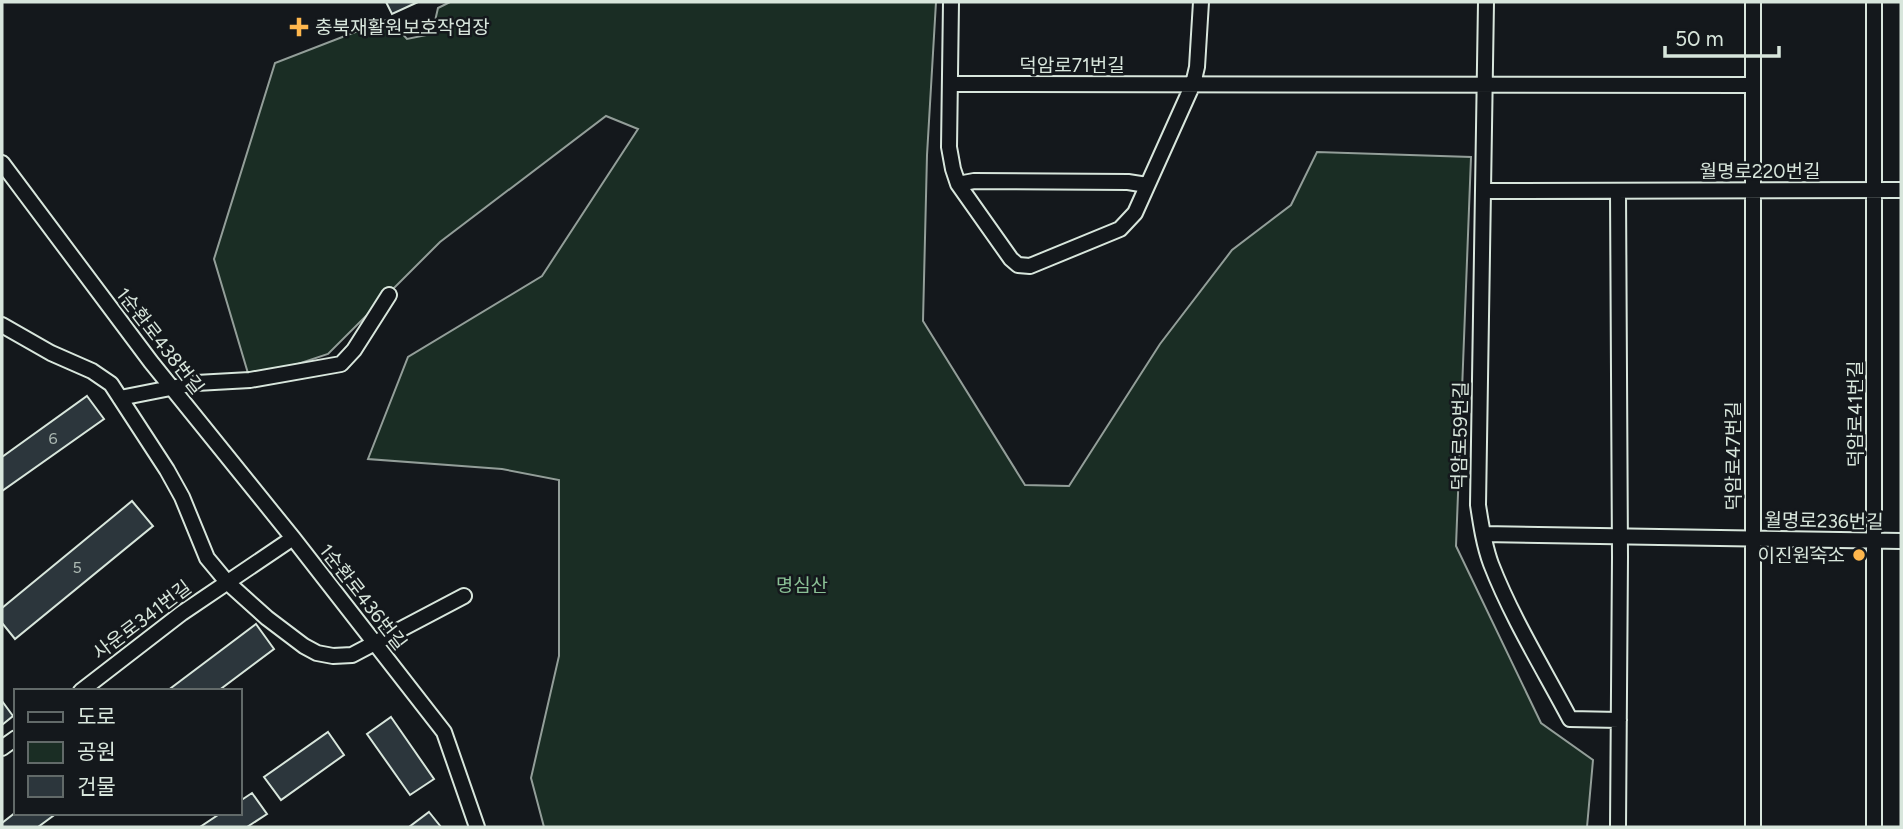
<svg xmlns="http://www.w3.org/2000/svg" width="1903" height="829" font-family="Figtree,'Noto Sans KR',sans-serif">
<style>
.green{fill:#1a2d24;stroke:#939e99;stroke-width:2}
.building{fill:#2c363c;stroke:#d8e6dc;stroke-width:2}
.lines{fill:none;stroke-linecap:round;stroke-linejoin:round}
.minor-casing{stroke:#d8e6dc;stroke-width:18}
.minor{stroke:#14181c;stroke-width:14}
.poi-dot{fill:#ffb74d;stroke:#14181c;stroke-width:2.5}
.labels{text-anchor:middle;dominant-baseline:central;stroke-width:5;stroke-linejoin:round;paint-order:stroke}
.number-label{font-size:16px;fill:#adbab4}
.poi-label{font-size:19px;fill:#d8e6dc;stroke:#14181c;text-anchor:start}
.street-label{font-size:19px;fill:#d8e6dc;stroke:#14181c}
.park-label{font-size:19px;fill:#8ac095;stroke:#14181c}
</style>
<rect width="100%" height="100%" fill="#14181c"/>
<path class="green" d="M 450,2 L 936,2 L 927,155 L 923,321 L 1025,485 L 1069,486 L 1160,344 L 1232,250 L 1291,205 L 1317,152 L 1471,157 L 1456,546 L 1541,723 L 1593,760 L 1587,827 L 544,827 L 531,778 L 559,656 L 559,480 L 502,469 L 368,459 L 408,357 L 542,276 L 638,129 L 606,116 L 440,242 L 328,354 L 250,380 L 214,259 L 275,63 L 389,19 L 407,39 L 432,34 L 438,8 Z"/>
<path class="building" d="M 386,2 L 418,2 L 392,14 Z
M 87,396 L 104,419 L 2,491 L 2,457 Z
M 132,501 L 153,526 L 15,639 L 2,623 L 2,608 Z
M 256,624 L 274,649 L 218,691 L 167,691 Z
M 2,701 L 13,716 L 2,725 Z
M 391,717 L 434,779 L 410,795 L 367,734 Z
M 328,732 L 344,755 L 281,800 L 264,777 Z
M 252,793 L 267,814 L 247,827 L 200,827 L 221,813 L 240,813 L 240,801 Z
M 16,812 L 16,813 L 57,813 L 38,827 L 2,827 L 2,823 Z
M 429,812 L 441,827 L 409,827 Z"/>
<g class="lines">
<defs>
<path id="minor" d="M 951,2 L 949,147 L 953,169 L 958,184 L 1011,259 L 1018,265 L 1030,266 L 1120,229 L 1135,213 L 1193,84 L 1197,67 L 1201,2
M 1486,2 L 1478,505 C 1481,525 1484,545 1491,564 C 1512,618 1543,668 1570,719 L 1619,720
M 950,84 L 1753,85
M 2,163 L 151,362 L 293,538 L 444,732 L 477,827
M 958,184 L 974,181 L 1128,182 L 1147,185
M 1484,191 L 1901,190
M 2,325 L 51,353 L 92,371 L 111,384 L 167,470 L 182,497 L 207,558 L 227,582 L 267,618 L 304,646 L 317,653 L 333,656 L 352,655 L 464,596
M 120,398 L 196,383 L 250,380 L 341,364 L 354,350 L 389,295
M 1483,534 L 1901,541
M 81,691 L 182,613 L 293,538
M 2,748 L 16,738
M 1618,827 L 1620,557 L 1618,191
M 1753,827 L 1753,2
M 1874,827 L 1874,2"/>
</defs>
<use href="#minor" class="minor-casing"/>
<use href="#minor" class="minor"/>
</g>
<g class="poi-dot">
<path d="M295.5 16.5h7v7h7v7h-7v7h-7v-7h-7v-7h7z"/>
<circle cx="1859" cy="555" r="7"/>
</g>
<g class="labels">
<g class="number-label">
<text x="53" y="438">6</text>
<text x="77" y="567">5</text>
</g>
<g class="poi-label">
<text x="315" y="27">충북재활원보호작업장</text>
<text x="1845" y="555" text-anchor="end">이진원숙소</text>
</g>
<g class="street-label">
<text x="1072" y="65">덕암로71번길</text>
<text x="1760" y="171">월명로220번길</text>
<text transform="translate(160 341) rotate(52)">1순환로438번길</text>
<text transform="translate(1855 414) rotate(-90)">덕암로41번길</text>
<text transform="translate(1460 436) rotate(-89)">덕암로59번길</text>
<text transform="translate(1733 456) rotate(-90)">덕암로47번길</text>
<text transform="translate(1824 521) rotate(1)">월명로236번길</text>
<text transform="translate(363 597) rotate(52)">1순환로436번길</text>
<text transform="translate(142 620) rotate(-37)">사운로341번길</text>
</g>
<g class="park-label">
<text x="802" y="585">명심산</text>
</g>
</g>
<rect width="1903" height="829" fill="none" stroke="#d8e6dc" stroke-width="7"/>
<rect x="14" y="689" width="228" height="126" fill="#14181c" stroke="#626a69" stroke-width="2"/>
<rect x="28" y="712" width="35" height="10" fill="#14181c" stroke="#626a69" stroke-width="2"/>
<text x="77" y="724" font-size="21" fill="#d8e6dc">도로</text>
<rect x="28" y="742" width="35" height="21" fill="#1a2d24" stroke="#626a69" stroke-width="2"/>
<text x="77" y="759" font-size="21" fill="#d8e6dc">공원</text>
<rect x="28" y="776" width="35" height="21" fill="#2c363c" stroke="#626a69" stroke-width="2"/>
<text x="77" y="794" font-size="21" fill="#d8e6dc">건물</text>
<path d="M1665 46v10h114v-10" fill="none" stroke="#d8e6dc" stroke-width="3.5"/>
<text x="1675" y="46" font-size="21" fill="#d8e6dc" stroke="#14181c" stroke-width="5" paint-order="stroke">50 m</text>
</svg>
